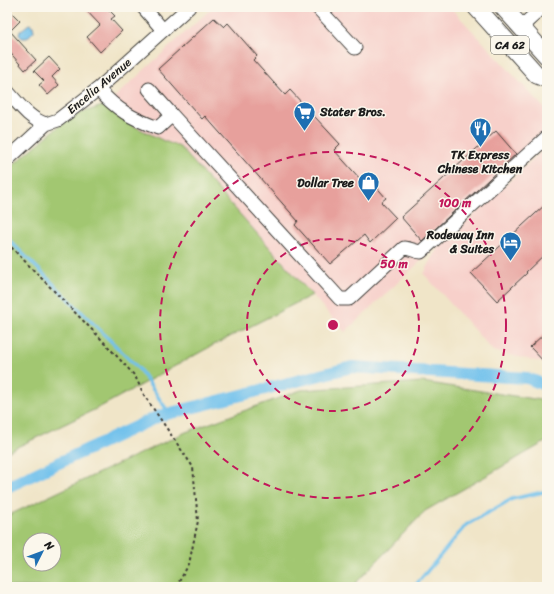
<svg xmlns="http://www.w3.org/2000/svg" width="554" height="594" font-family="Sriracha,sans-serif">
<style>
.built{fill:#f7d0ca}
.green{fill:#a2c771;stroke:#5f7246;fill-rule:evenodd}
.water{fill:#71c1ec;stroke:#466e84}
.lines{fill:none;stroke-linecap:round;stroke-linejoin:round}
.stream{stroke:#71c1ec;stroke-width:3.5}
.canal{stroke:#71c1ec;stroke-width:12}
.building{fill:#e7a09c}
.minor-casing{stroke:#3c3a36;stroke-width:15}
.major-casing{stroke:#3c3a36;stroke-width:19}
.path{stroke:#3c3a36;stroke-width:2;stroke-dasharray:3 3;stroke-linecap:butt}
.minor{stroke:#fff;stroke-width:13}
.major{stroke:#fff;stroke-width:17}
.ring{fill:none;stroke:#c2185b;stroke-width:2;stroke-dasharray:7 5}
.labels{text-anchor:middle;dominant-baseline:central;stroke-width:3;stroke-linejoin:round;paint-order:stroke}
.shield{fill:#fbf7ec;stroke:#5f5e5a;stroke-width:1}
.shield-label{font-size:11px;font-weight:bold;fill:#1c1c1c}
.street-label{font-size:12px;fill:#1c1c1c;stroke:#fbf7ec}
.poi-label{font-size:12px;font-weight:bold;fill:#1c1c1c;stroke:#fbf7ec;text-anchor:end}
.centre{fill:#c2185b;stroke:#fbf7ec;stroke-width:2}
.ring-label{font-size:12px;text-anchor:middle;font-weight:bold;fill:#c2185b;stroke:#fbf7ec;stroke-width:3;stroke-linejoin:round;paint-order:stroke}
</style>
<rect width="100%" height="100%" fill="#fbf7ec"/>
<filter id="ink" filterUnits="userSpaceOnUse"><feTurbulence type="fractalNoise" baseFrequency=".025" numOctaves="2"/><feDisplacementMap in="SourceGraphic" scale="8" xChannelSelector="R" yChannelSelector="G"/><feConvolveMatrix kernelMatrix="1 2 1 2 8 2 1 2 1" color-interpolation-filters="sRGB"/></filter>
<filter id="wash" filterUnits="userSpaceOnUse"><feTurbulence type="fractalNoise" baseFrequency=".012" numOctaves="4" result="noise"/><feDisplacementMap in="SourceGraphic" scale="16" xChannelSelector="R" yChannelSelector="G"/><feGaussianBlur stdDeviation="0.9" result="paint"/><feColorMatrix in="noise" values="0 0 0 0 0 0 0 0 0 0 0 0 0 0 0 0 0 1.4 0 .05"/><feComposite in="paint" operator="in"/></filter>
<g filter="url(#wash)">
<rect width="100%" height="100%" fill="#f0e5c8"/>
<path class="built" d="M 213,7 L 450,7 L 547,111 L 547,143 L 345,332 L 180,147 L 164,141 L 134,126 L 106,105 Z
M 547,146 L 547,361 L 544,363 L 493,351 L 424,274 L 437,249 Z"/>
<path class="green" d="M 106,105 L 134,126 L 164,141 L 180,147 L 312,295 L 208,348 L 102,406 L 7,452 L 7,170 L 71,116 Z
M 422,382 L 547,401 L 547,441 L 425,511 L 352,587 L 7,587 L 7,516 L 186,432 L 301,390 ZM 30,540 L 54,540 L 54,564 L 30,564 Z"/>
<path class="water" d="M 29,24 L 33,26 L 34,31 L 27,38 L 22,38 L 19,35 L 20,31 Z"/>
<g class="lines">
<path class="stream" d="M 7,238 L 139,369 L 169,413
M 414,587 L 466,525 L 512,499 L 547,491"/>
<path class="canal" d="M 7,487 L 159,416 L 352,367 L 527,378 L 547,386"/>
</g>
<g id="blocks">
<path class="building" d="M 83,7 L 106,7 L 115,16 L 111,19 L 122,31 L 100,52 L 87,37 L 100,25 Z
M 7,8 L 20,21 L 10,31 L 36,60 L 25,70 L 7,49 Z
M 214,18 L 224,27 L 228,23 L 257,56 L 253,60 L 285,95 L 290,90 L 340,144 L 334,150 L 362,181 L 367,176 L 386,198 L 381,202 L 396,218 L 370,243 L 364,235 L 330,264 L 295,225 L 298,221 L 205,116 L 202,119 L 158,69 Z
M 49,57 L 60,69 L 52,77 L 59,85 L 48,95 L 39,85 L 44,81 L 34,71 Z
M 496,131 L 516,154 L 422,241 L 401,217 Z
M 547,203 L 547,252 L 526,272 L 527,273 L 497,301 L 471,273 Z
M 547,331 L 547,365 L 530,347 Z"/>
</g>
</g>
<g filter="url(#ink)">
<use href="#blocks" fill-opacity="0" stroke="#3c3a36" stroke-width="1"/>
<g class="lines">
<defs>
<path id="minor" d="M 143,7 L 163,30
M 317,7 L 355,48
M 521,27 L 543,7
M 98,89 C 117,110 131,118 158,128 L 172,115 L 340,299 L 349,299 L 404,248 C 411,248 415,252 421,252 L 547,137
M 149,89 L 172,115
M 7,91 C 18,103 30,120 46,124
M 7,160 L 46,124 L 58,120 L 98,89 L 189,7"/>
<path id="major" d="M 476,7 L 537,75 L 547,79
M 503,7 L 547,56"/>
</defs>
<use href="#minor" class="minor-casing"/>
<use href="#major" class="major-casing"/>
<path class="path" d="M 7,243 L 102,340 L 135,376 L 144,395 L 193,467 L 198,521 L 189,564 L 176,587"/>
<use href="#minor" class="minor"/>
<use href="#major" class="major"/>
</g>
</g>
<g class="ring">
<circle cx="333" cy="325" r="86"/>
<circle cx="333" cy="325" r="173"/>
</g>
<defs>
<symbol id="supermarket-pin" viewBox="-11 -11 22 30"><path d="M0 17L-7.5 6A9.5 9.5 0 1 1 7.5 6Z" fill="#1f6fb2" stroke="#fbf7ec"/><path d="M-6-5.5h2.5l.6 2H6L4.5 2H-2.5L-4.4-4H-6ZM-1.5 3.2a1.3 1.3 0 1 0 .1 0ZM3 3.2a1.3 1.3 0 1 0 .1 0Z" fill="#fff"/></symbol>
<symbol id="restaurant-pin" viewBox="-11 -11 22 30"><path d="M0 17L-7.5 6A9.5 9.5 0 1 1 7.5 6Z" fill="#1f6fb2" stroke="#fbf7ec"/><path d="M-5-6h1v4h1v-4h1v4h1v-4h1v5L-1.5 .5V6h-2V.5L-5-1ZM5-6V6H3V1.5H1.5Q1.5-4 5-6Z" fill="#fff"/></symbol>
<symbol id="shop-pin" viewBox="-11 -11 22 30"><path d="M0 17L-7.5 6A9.5 9.5 0 1 1 7.5 6Z" fill="#1f6fb2" stroke="#fbf7ec"/><path d="M-5-2.5h2.3a2.7 3.5 0 0 1 5.4 0H5L5.5 6h-11ZM-1.5-2.5h3a1.5 2.3 0 0 0-3 0Z" fill="#fff"/></symbol>
<symbol id="hotel-pin" viewBox="-11 -11 22 30"><path d="M0 17L-7.5 6A9.5 9.5 0 1 1 7.5 6Z" fill="#1f6fb2" stroke="#fbf7ec"/><path d="M-6-4.5h1.5V1H6V5H4.5V3h-9V5H-6ZM-4 0a1.8 1.8 0 1 1 3.6 0ZM.5 0V-2.5h3Q6-2.5 6 0Z" fill="#fff"/></symbol>
</defs>
<g fill-rule="evenodd">
<use href="#supermarket-pin" x="292" y="100" width="25" height="34"/>
<use href="#restaurant-pin" x="468" y="116" width="25" height="34"/>
<use href="#shop-pin" x="356" y="170" width="25" height="34"/>
<use href="#hotel-pin" x="498" y="230" width="25" height="34"/>
</g>
<g class="labels">
<rect class="shield" x="491" y="36" width="38" height="18" rx="3"/>
<g class="shield-label">
<text x="510" y="45">CA 62</text>
</g>
<g class="street-label">
<text transform="translate(99 86) rotate(-40)">Encelia Avenue</text>
</g>
<g class="poi-label">
<text x="320" y="112" text-anchor="start">Stater Bros.</text>
<text x="480" y="155" text-anchor="middle">TK Express<tspan x="480" dy="14">Chinese Kitchen</tspan></text>
<text x="354" y="183">Dollar Tree</text>
<text x="494" y="235">Rodeway Inn<tspan x="494" dy="14">&amp; Suites</tspan></text>
</g>
</g>
<circle cx="333" cy="325" r="6" class="centre"/>
<g class="ring-label">
<text x="455" y="207">100 m</text>
<text x="394" y="268">50 m</text>
</g>
<rect width="554" height="594" fill="none" stroke="#fbf7ec" stroke-width="24"/>
<g transform="translate(42 552) rotate(48)"><circle r="19" fill="#fbf7ec" stroke="#a29f99"/>
<path d="M0-3L7 15L0 10L-7 15Z" fill="#1f6fb2"/>
<text y="-6" font-size="11" font-weight="bold" text-anchor="middle" fill="#1c1c1c">N</text>
</g>
</svg>
